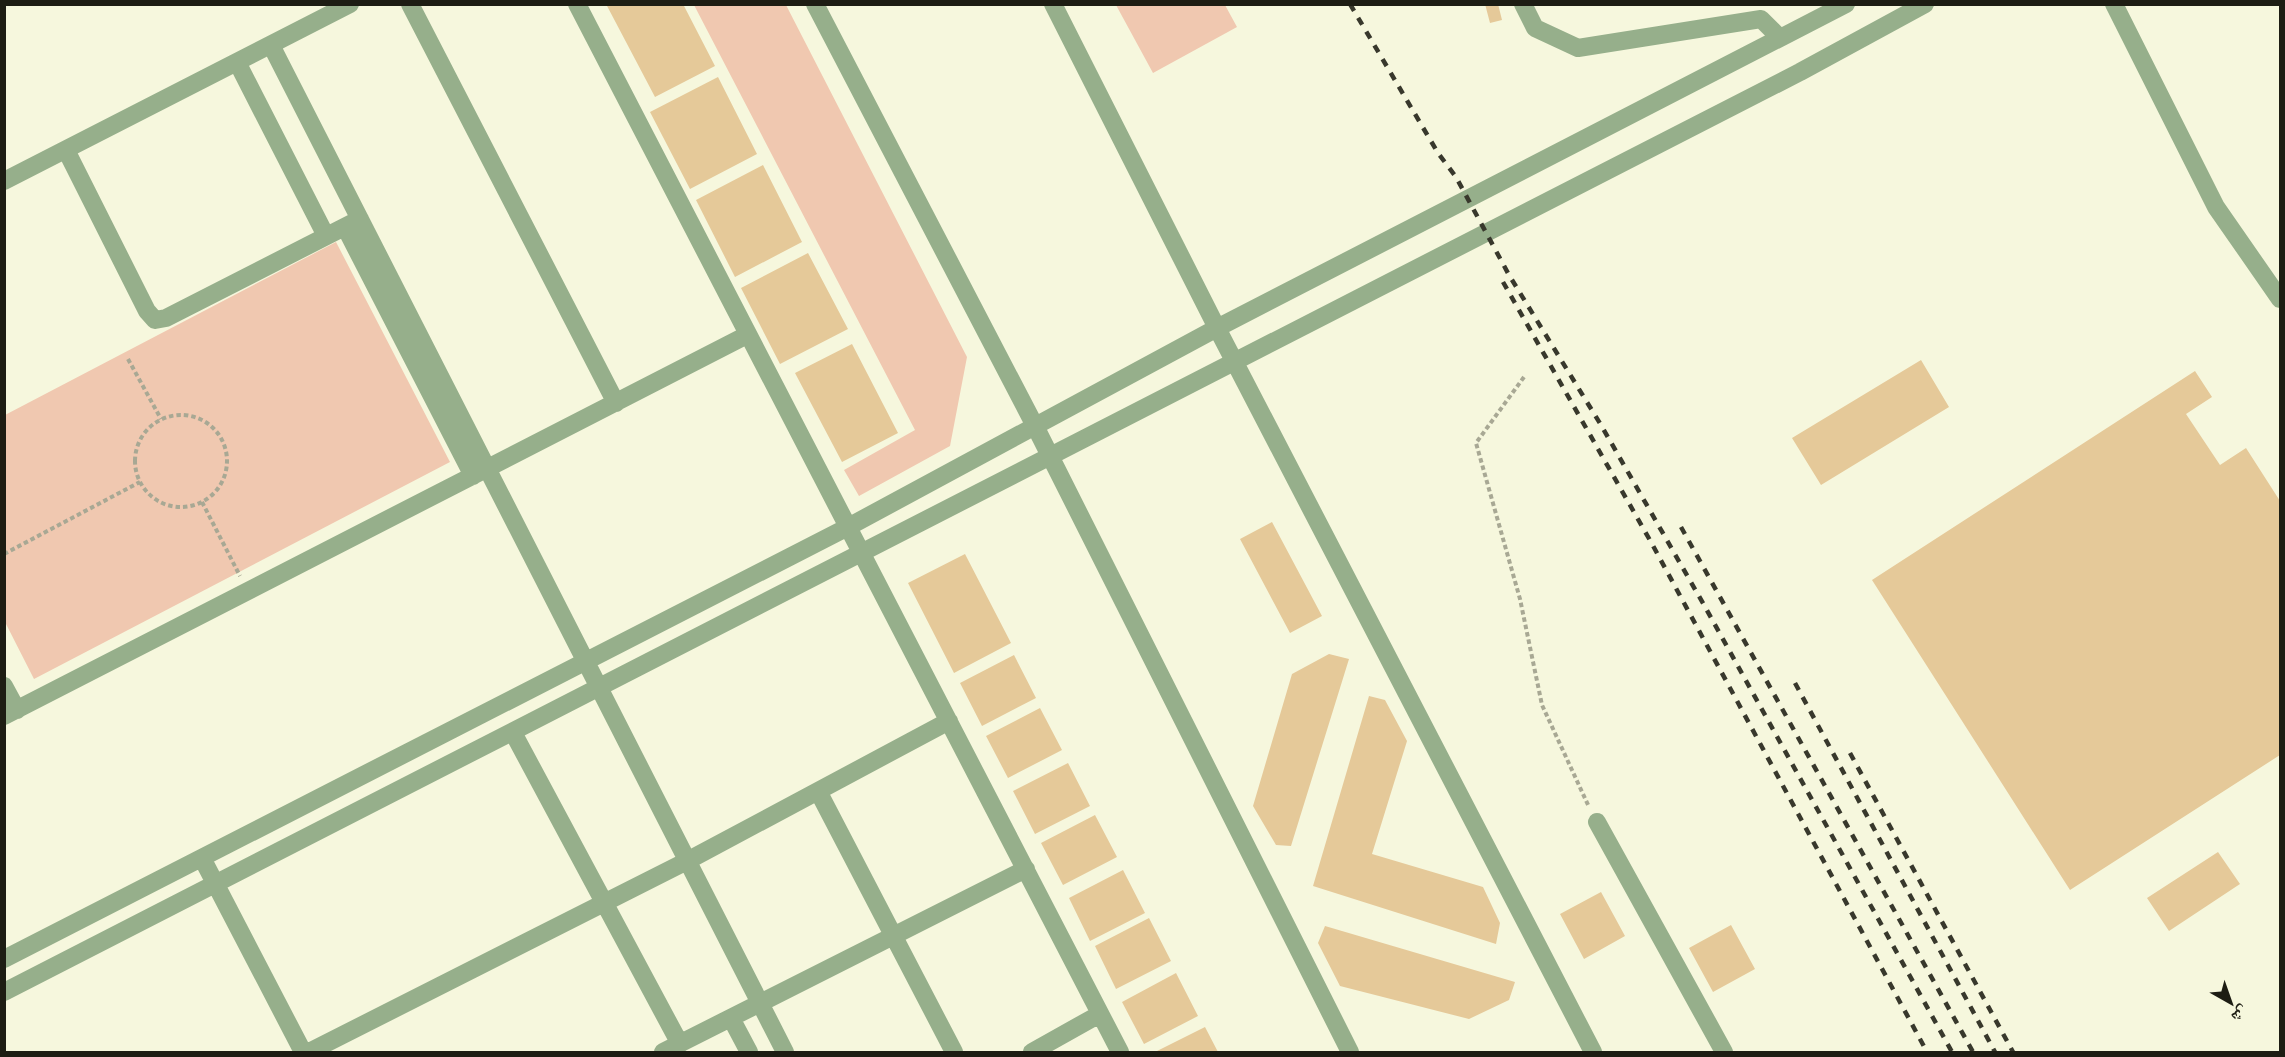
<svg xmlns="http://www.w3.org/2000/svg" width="2285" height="1057" font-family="'Archivo Narrow','Noto Naskh Arabic',sans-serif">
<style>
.green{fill:#f0c8b0}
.building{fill:#e5c999}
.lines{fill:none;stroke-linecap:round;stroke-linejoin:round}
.path{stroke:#a8a894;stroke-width:4;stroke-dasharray:4.5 3;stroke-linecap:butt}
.minor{stroke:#96af8b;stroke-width:18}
.rail{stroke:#38382c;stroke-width:4.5;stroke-dasharray:8 8;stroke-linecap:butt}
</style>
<rect width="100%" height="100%" fill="#f6f7dd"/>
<path class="green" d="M 694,5 L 786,5 L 967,357 L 950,446 L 859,496 L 844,470 L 915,430 Z
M 1116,5 L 1225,5 L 1237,27 L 1153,73 Z
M 336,242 L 450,462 L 34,679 L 5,622 L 5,415 Z"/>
<path class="building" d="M 606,4 L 683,4 L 715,66 L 655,97 Z
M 1485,4 L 1498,4 L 1502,20 L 1490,23 Z
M 718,77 L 757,154 L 690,189 L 650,112 Z
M 763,165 L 802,242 L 735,277 L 696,200 Z
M 808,253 L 848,329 L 780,364 L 741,288 Z
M 852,344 L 898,433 L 842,462 L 795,373 Z
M 1921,360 L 1949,407 L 1821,485 L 1792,438 Z
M 2195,371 L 2212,397 L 2186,414 L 2220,465 L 2246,448 L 2280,501 L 2280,755 L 2070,890 L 1872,580 Z
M 1272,522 L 1322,616 L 1290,633 L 1240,539 Z
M 965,554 L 1011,643 L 954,673 L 908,583 Z
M 1329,654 L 1349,659 L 1291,846 L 1276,845 L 1253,806 L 1292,674 Z
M 1014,655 L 1036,698 L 982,726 L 960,683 Z
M 1369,696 L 1385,700 L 1407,741 L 1372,854 L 1483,887 L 1500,923 L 1496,944 L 1313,886 Z
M 1040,708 L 1062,750 L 1008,778 L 986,736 Z
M 1068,763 L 1090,806 L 1035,834 L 1013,791 Z
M 1095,815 L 1117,857 L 1063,885 L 1041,843 Z
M 2218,852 L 2240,884 L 2169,931 L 2147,898 Z
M 1123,870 L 1145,913 L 1090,941 L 1069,898 Z
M 1601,892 L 1625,936 L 1584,959 L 1560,914 Z
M 1149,918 L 1171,961 L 1116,989 L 1095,946 Z
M 1731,925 L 1755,969 L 1713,992 L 1689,948 Z
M 1325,926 L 1515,982 L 1509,1000 L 1469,1019 L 1340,986 L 1318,943 Z
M 1176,973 L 1198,1016 L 1144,1044 L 1122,1002 Z
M 1205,1027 L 1218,1052 L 1155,1052 Z"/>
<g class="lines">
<path class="path" d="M 128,359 L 161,419
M 1524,377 L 1476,443 L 1520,599 L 1542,705 L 1589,807
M135 461a46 46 0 1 1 92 0a46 46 0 1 1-92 0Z
M 202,502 L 240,576
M 4,554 L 140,482"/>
<path class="minor" d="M 410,4 L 616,403
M 577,4 L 1120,1052
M 815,4 L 1035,426 L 1350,1052
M 1053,4 L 1217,328 L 1593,1052
M 1523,4 L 1535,28 L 1578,48 L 1761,19 L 1780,38
M 2114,4 L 2216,207 L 2280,299
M 271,45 L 785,1052
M 237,62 L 326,236
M 66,150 L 147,311 L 155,320 L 166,318 L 360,219
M 4,181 L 350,4
M 345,227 L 473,476
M 4,686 L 17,710
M 4,716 L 747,335
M 517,740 L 680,1044
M 818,791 L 954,1052
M 1597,822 L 1724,1052
M 202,858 L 303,1052
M 4,959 L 848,527 L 1217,328 L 1846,4
M 4,992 L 1800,72 L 1925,4
M 731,1018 L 749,1052
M 309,1052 L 687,861 L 949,721
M 663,1052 L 1026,869
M 1032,1052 L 1100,1014"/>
<path class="rail" d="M 1350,4 L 1438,153 L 1456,177 L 1509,275 L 1601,425 L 1704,605 L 1952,1052
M 1503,282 L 1651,542 L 1927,1052
M 1681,527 L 1973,1052
M 1795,683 L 1995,1052
M 1850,753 L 2013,1052"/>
</g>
<rect width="2285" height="1057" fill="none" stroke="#1d1d13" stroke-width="12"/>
<g transform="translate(2231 1003) rotate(140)" stroke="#f6f7dd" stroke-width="4.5" paint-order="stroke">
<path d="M0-4.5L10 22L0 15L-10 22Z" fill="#1d1d13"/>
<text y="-9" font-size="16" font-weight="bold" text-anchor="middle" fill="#1d1d13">ش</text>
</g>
</svg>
